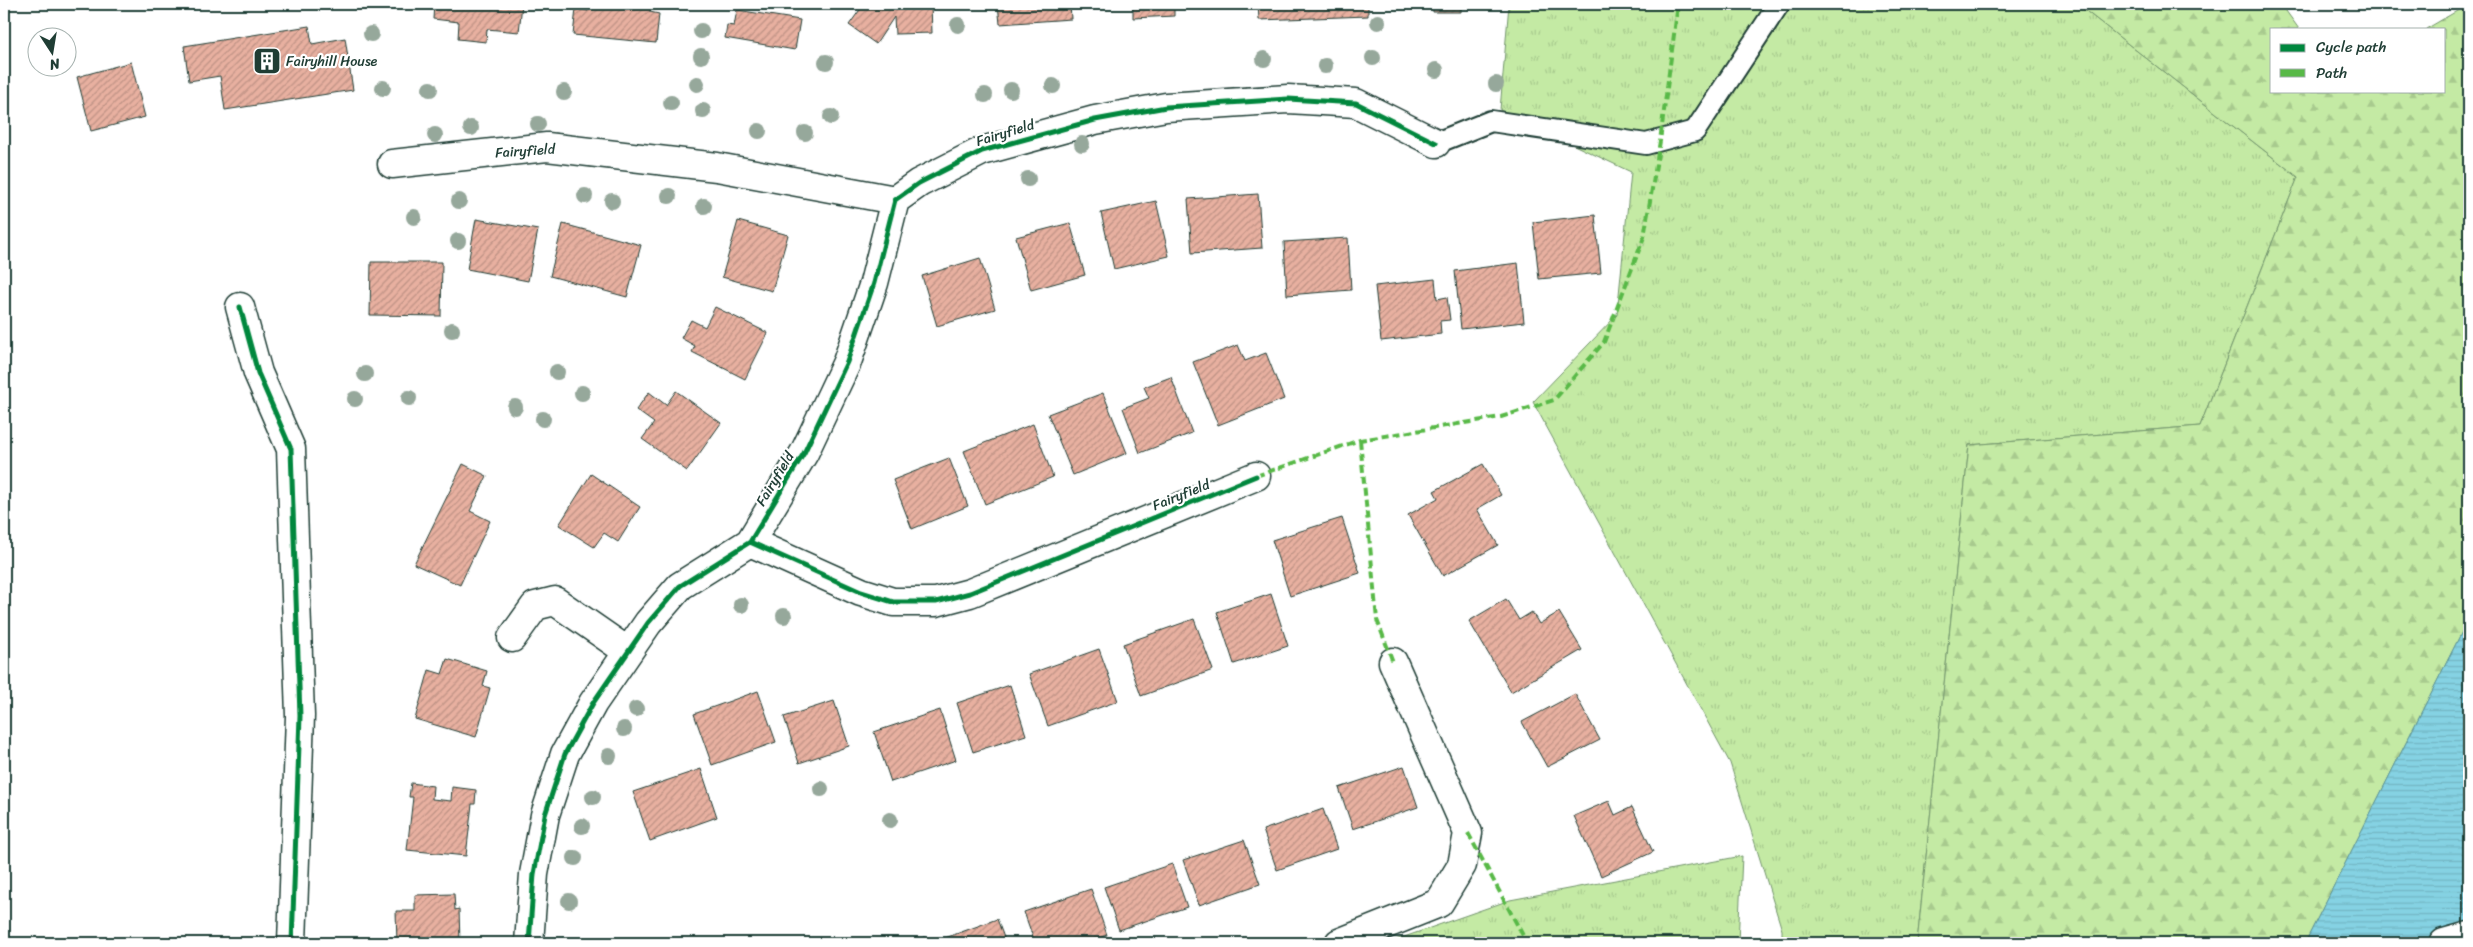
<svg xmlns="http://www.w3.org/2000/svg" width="2473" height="947" font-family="Sriracha,sans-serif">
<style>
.grass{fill:url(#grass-tufts);stroke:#72946c}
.forest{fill:url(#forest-firs);stroke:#72946c}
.water{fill:url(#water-rules);stroke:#5c969d}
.building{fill:url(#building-hatch);stroke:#1f3d34}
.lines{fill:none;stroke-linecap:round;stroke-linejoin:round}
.service-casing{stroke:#1f3d34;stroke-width:24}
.minor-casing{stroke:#1f3d34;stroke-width:31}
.secondary-casing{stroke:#1f3d34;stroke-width:31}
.service{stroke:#fff;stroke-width:20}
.minor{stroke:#fff;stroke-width:28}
.secondary{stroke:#fff;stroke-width:28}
.quiet{stroke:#58b947;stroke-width:4;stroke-dasharray:8 4;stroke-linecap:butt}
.cycleway-casing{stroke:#fff;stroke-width:8}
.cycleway{stroke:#00873e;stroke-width:5}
.tree{fill:#96a89b}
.labels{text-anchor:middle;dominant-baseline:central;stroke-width:4.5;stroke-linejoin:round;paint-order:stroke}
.poi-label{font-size:14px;fill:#1f3d34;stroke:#fff;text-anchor:start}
.street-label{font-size:14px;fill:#1f3d34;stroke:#fff}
</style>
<defs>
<pattern id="grass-tufts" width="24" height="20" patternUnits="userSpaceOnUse" patternTransform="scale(1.25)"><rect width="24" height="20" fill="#c4eaa4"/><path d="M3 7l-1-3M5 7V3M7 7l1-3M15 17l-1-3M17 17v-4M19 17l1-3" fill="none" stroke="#a8ca8e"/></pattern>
<pattern id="forest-firs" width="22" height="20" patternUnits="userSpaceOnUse" patternTransform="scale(1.25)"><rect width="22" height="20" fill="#c4eaa4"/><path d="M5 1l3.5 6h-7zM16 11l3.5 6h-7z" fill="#a8ca8e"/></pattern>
<pattern id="water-rules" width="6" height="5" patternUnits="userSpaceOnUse" patternTransform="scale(1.25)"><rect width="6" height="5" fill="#85d2e3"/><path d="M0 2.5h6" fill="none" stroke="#72b5c3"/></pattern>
<pattern id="building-hatch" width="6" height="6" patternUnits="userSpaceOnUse" patternTransform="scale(1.25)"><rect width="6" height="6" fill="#e8b0a0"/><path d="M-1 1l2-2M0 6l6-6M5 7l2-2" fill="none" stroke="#bb9083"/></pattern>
</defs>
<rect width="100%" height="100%" fill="#fff"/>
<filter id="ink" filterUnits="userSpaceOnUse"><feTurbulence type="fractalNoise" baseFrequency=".02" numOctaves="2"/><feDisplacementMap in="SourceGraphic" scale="10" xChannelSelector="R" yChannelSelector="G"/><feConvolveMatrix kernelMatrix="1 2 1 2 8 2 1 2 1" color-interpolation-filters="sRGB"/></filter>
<g filter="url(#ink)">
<path class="grass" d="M 1509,4 L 2077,4 L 2298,177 L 2200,426 L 1969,445 L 1917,943 L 1782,943 L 1782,930 L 1730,763 L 1533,402 L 1617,315 L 1631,172 L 1500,110 Z
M 1742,856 L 1738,943 L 1387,943 L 1510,900 Z"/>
<path class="forest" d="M 2077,4 L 2281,4 L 2299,29 L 2272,29 L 2272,91 L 2444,91 L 2444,29 L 2426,29 L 2469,4 L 2469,618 L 2305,943 L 1917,943 L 1969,445 L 2200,426 L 2298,177 Z"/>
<path class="water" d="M 2469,618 L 2469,943 L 2305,943 Z"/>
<path class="building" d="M 434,4 L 522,4 L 519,32 L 487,29 L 486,42 L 458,39 L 459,22 L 433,19 Z
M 589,4 L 651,4 L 650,12 L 659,14 L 656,43 L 573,35 L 576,9 L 588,11 Z
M 864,4 L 931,4 L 932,33 L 895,34 L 894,17 L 876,44 L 849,25 Z
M 998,4 L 1070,4 L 1071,19 L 1000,24 Z
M 1133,4 L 1174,4 L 1174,16 L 1133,18 Z
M 1258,4 L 1368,4 L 1368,16 L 1259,20 Z
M 1403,4 L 1461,4 L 1461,12 L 1433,12 L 1433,4 Z
M 737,10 L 800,20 L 795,50 L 725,38 L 727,25 L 734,26 Z
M 309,26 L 312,44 L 345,38 L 353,90 L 225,110 L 220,76 L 189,81 L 184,46 Z
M 131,62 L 145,117 L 91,131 L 77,77 Z
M 1258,194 L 1262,248 L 1192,253 L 1188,199 Z
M 1156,201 L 1169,256 L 1114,269 L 1101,213 Z
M 1595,215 L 1601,273 L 1539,279 L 1533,222 Z
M 476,219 L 538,230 L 528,281 L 467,269 Z
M 738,221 L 788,235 L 772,291 L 722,277 Z
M 1070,223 L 1085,275 L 1031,290 L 1016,237 Z
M 563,224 L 641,245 L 627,297 L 550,276 Z
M 1348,238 L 1351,290 L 1287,295 L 1284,242 Z
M 980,258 L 995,309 L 937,326 L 922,276 Z
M 371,262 L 442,262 L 441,316 L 370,315 Z
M 1518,263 L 1524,322 L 1461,329 L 1455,271 Z
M 1435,279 L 1437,299 L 1447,297 L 1450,320 L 1440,321 L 1441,334 L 1381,341 L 1375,286 Z
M 715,307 L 768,333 L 745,379 L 692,352 L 695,346 L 681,338 L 691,320 L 705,327 Z
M 1238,345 L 1245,361 L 1266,353 L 1284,399 L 1218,425 L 1193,362 Z
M 1171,377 L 1192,433 L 1140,453 L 1123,408 L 1149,398 L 1144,387 Z
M 676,391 L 721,423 L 687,471 L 642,439 L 654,423 L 636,410 L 649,392 L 666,405 Z
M 1103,393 L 1127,453 L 1073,475 L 1048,414 Z
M 1033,424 L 1053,477 L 985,504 L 964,451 Z
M 949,458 L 968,506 L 912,529 L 893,480 Z
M 463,464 L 487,476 L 470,511 L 490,521 L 460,585 L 414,564 Z
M 1483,464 L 1501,495 L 1477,509 L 1498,545 L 1443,576 L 1408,515 L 1438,498 L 1434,491 Z
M 591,474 L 640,507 L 618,542 L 604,533 L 594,547 L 559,525 Z
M 1342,518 L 1360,573 L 1290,596 L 1272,540 Z
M 1271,594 L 1288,646 L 1234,664 L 1217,612 Z
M 1506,599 L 1519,620 L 1532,612 L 1539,624 L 1559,612 L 1582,650 L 1511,692 L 1469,621 Z
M 1194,619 L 1213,670 L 1141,696 L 1123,644 Z
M 1099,649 L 1118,701 L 1048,726 L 1029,674 Z
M 447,659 L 487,671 L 483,686 L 490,688 L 476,737 L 415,719 L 429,670 L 442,674 Z
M 1010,685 L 1026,735 L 973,752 L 957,703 Z
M 758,691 L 776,742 L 712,765 L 694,714 Z
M 1575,694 L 1600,740 L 1547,767 L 1522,722 Z
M 834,701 L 849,746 L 799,763 L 784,717 Z
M 940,710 L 956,760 L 891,782 L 874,732 Z
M 1404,766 L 1418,807 L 1353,829 L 1339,788 Z
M 701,769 L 717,817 L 650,841 L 633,792 Z
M 411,783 L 433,786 L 432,799 L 451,801 L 452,787 L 476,790 L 475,804 L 472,804 L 466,856 L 407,850 L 413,797 L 409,797 Z
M 1609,801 L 1615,815 L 1632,807 L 1653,852 L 1601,876 L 1574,816 Z
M 1323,809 L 1337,849 L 1277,870 L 1263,830 Z
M 1244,840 L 1260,884 L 1199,905 L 1183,860 Z
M 1172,864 L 1187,907 L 1119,930 L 1104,887 Z
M 1091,889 L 1107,935 L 1084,943 L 1035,943 L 1024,912 Z
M 454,894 L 455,910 L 459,909 L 460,943 L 397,943 L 396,911 L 415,911 L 415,895 Z
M 997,919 L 1006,943 L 947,943 L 945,938 Z
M 925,937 L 927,943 L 907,943 Z"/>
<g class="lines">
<defs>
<path id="service" d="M 1436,143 L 1491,121 L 1646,144 L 1695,131 L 1779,4"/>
<path id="minor" d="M 392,164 L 547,147 L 717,167 L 895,200
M 240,307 L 258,373 L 291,449 L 300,716 L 292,943
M 750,542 L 861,592 L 893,602 L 936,602 L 970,593 L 1256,476
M 512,638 L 535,606 L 555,601 L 627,651
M 529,943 L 534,874 L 545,815 L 565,754 L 593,703 L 648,623 L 680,586 L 750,542 L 804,453 L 847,362 L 874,283 L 895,200 L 919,183 L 982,151 L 1095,120 L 1166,107 L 1288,99 L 1356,103 L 1436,143
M 1339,943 L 1439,903 L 1462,865 L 1468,833 L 1393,662"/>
<path id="secondary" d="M 2444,943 L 2469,936"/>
</defs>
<use href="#service" class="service-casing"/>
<use href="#minor" class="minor-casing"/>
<use href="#secondary" class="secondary-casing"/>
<use href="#service" class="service"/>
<use href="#minor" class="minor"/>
<use href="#secondary" class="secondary"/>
<path class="quiet" d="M 1360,440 L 1377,620 L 1393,662
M 1256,476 L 1360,440 L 1501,417 L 1554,400 L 1604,342 L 1644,237 L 1660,141 L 1678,4
M 1468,833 L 1527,943"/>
<defs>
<path id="cycleway" d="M 240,307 L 258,373 L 291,449 L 300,716 L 292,943
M 750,542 L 861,592 L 893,602 L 936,602 L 970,593 L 1256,476
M 529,943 L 534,874 L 545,815 L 565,754 L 593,703 L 648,623 L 680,586 L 750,542 L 804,453 L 847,362 L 874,283 L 895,200 L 919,183 L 982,151 L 1095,120 L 1166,107 L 1288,99 L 1356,103 L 1436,143"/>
</defs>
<use href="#cycleway" class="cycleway-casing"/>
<use href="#cycleway" class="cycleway"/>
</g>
<g class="tree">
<circle cx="1378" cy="22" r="8"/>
<circle cx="958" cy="25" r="8"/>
<circle cx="701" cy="31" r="8"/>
<circle cx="371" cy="34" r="8"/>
<circle cx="701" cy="56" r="8"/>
<circle cx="1373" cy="58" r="8"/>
<circle cx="1264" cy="59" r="8"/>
<circle cx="826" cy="62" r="8"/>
<circle cx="1325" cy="66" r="8"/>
<circle cx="1436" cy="70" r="8"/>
<circle cx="697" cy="84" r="8"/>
<circle cx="1496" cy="84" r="8"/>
<circle cx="1053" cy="86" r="8"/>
<circle cx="383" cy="88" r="8"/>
<circle cx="430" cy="89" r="8"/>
<circle cx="1011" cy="90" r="8"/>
<circle cx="564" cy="92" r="8"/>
<circle cx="985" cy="95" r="8"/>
<circle cx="671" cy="103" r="8"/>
<circle cx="703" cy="111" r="8"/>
<circle cx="831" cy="117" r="8"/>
<circle cx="538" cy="124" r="8"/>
<circle cx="471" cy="128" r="8"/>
<circle cx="759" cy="131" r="8"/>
<circle cx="805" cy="133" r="8"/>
<circle cx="435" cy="135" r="8"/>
<circle cx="1082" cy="144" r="8"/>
<circle cx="1028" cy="179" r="8"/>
<circle cx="585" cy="196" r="8"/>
<circle cx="669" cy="196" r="8"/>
<circle cx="459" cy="201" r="8"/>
<circle cx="612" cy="201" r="8"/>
<circle cx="704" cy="206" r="8"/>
<circle cx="414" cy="217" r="8"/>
<circle cx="458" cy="241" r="8"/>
<circle cx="452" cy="330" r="8"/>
<circle cx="557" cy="372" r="8"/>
<circle cx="365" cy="374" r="8"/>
<circle cx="582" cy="393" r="8"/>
<circle cx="409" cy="398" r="8"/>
<circle cx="355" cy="399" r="8"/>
<circle cx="515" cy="407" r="8"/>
<circle cx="543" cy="419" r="8"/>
<circle cx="741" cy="605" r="8"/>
<circle cx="784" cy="616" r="8"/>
<circle cx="636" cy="709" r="8"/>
<circle cx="624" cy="729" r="8"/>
<circle cx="609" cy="756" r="8"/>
<circle cx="821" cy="789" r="8"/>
<circle cx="593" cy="797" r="8"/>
<circle cx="890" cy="820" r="8"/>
<circle cx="582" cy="826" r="8"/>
<circle cx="575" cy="858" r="8"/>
<circle cx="569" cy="901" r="8"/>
</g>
</g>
<defs>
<symbol id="building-square" viewBox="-11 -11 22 22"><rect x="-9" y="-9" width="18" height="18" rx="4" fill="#1f3d34" stroke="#fff"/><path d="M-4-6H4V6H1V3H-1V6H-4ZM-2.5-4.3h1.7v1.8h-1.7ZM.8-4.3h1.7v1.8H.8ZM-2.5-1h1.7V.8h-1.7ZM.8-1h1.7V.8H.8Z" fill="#fff"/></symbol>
</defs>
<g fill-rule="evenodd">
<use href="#building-square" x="251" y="45" width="32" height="32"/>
</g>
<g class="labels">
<g class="poi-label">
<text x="286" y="61">Fairyhill House</text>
</g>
<g class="street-label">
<text transform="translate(1005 133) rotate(-17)">Fairyfield</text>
<text transform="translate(525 151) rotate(-4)">Fairyfield</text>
<text transform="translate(775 479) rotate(-59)">Fairyfield</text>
<text transform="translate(1181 495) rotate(-22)">Fairyfield</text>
</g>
</g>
<rect width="2473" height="947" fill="none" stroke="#fff" stroke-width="20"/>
<rect x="10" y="10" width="2453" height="927" fill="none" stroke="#1f3d34" stroke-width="2" filter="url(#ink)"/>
<rect x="2270" y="28" width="175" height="65" fill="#ffffff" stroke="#a5b1ae"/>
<rect x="2280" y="44" width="25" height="8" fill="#00873e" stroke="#a5b1ae"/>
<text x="2316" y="52" font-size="15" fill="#1f3d34">Cycle path</text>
<rect x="2280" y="69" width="25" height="8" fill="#58b947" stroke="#a5b1ae"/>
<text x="2316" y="78" font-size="15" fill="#1f3d34">Path</text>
<g transform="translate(52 52) rotate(168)"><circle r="24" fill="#ffffff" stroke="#a5b1ae"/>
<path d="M0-4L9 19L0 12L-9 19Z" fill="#1f3d34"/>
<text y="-8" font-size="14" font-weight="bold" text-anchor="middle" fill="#1f3d34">N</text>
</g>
</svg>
